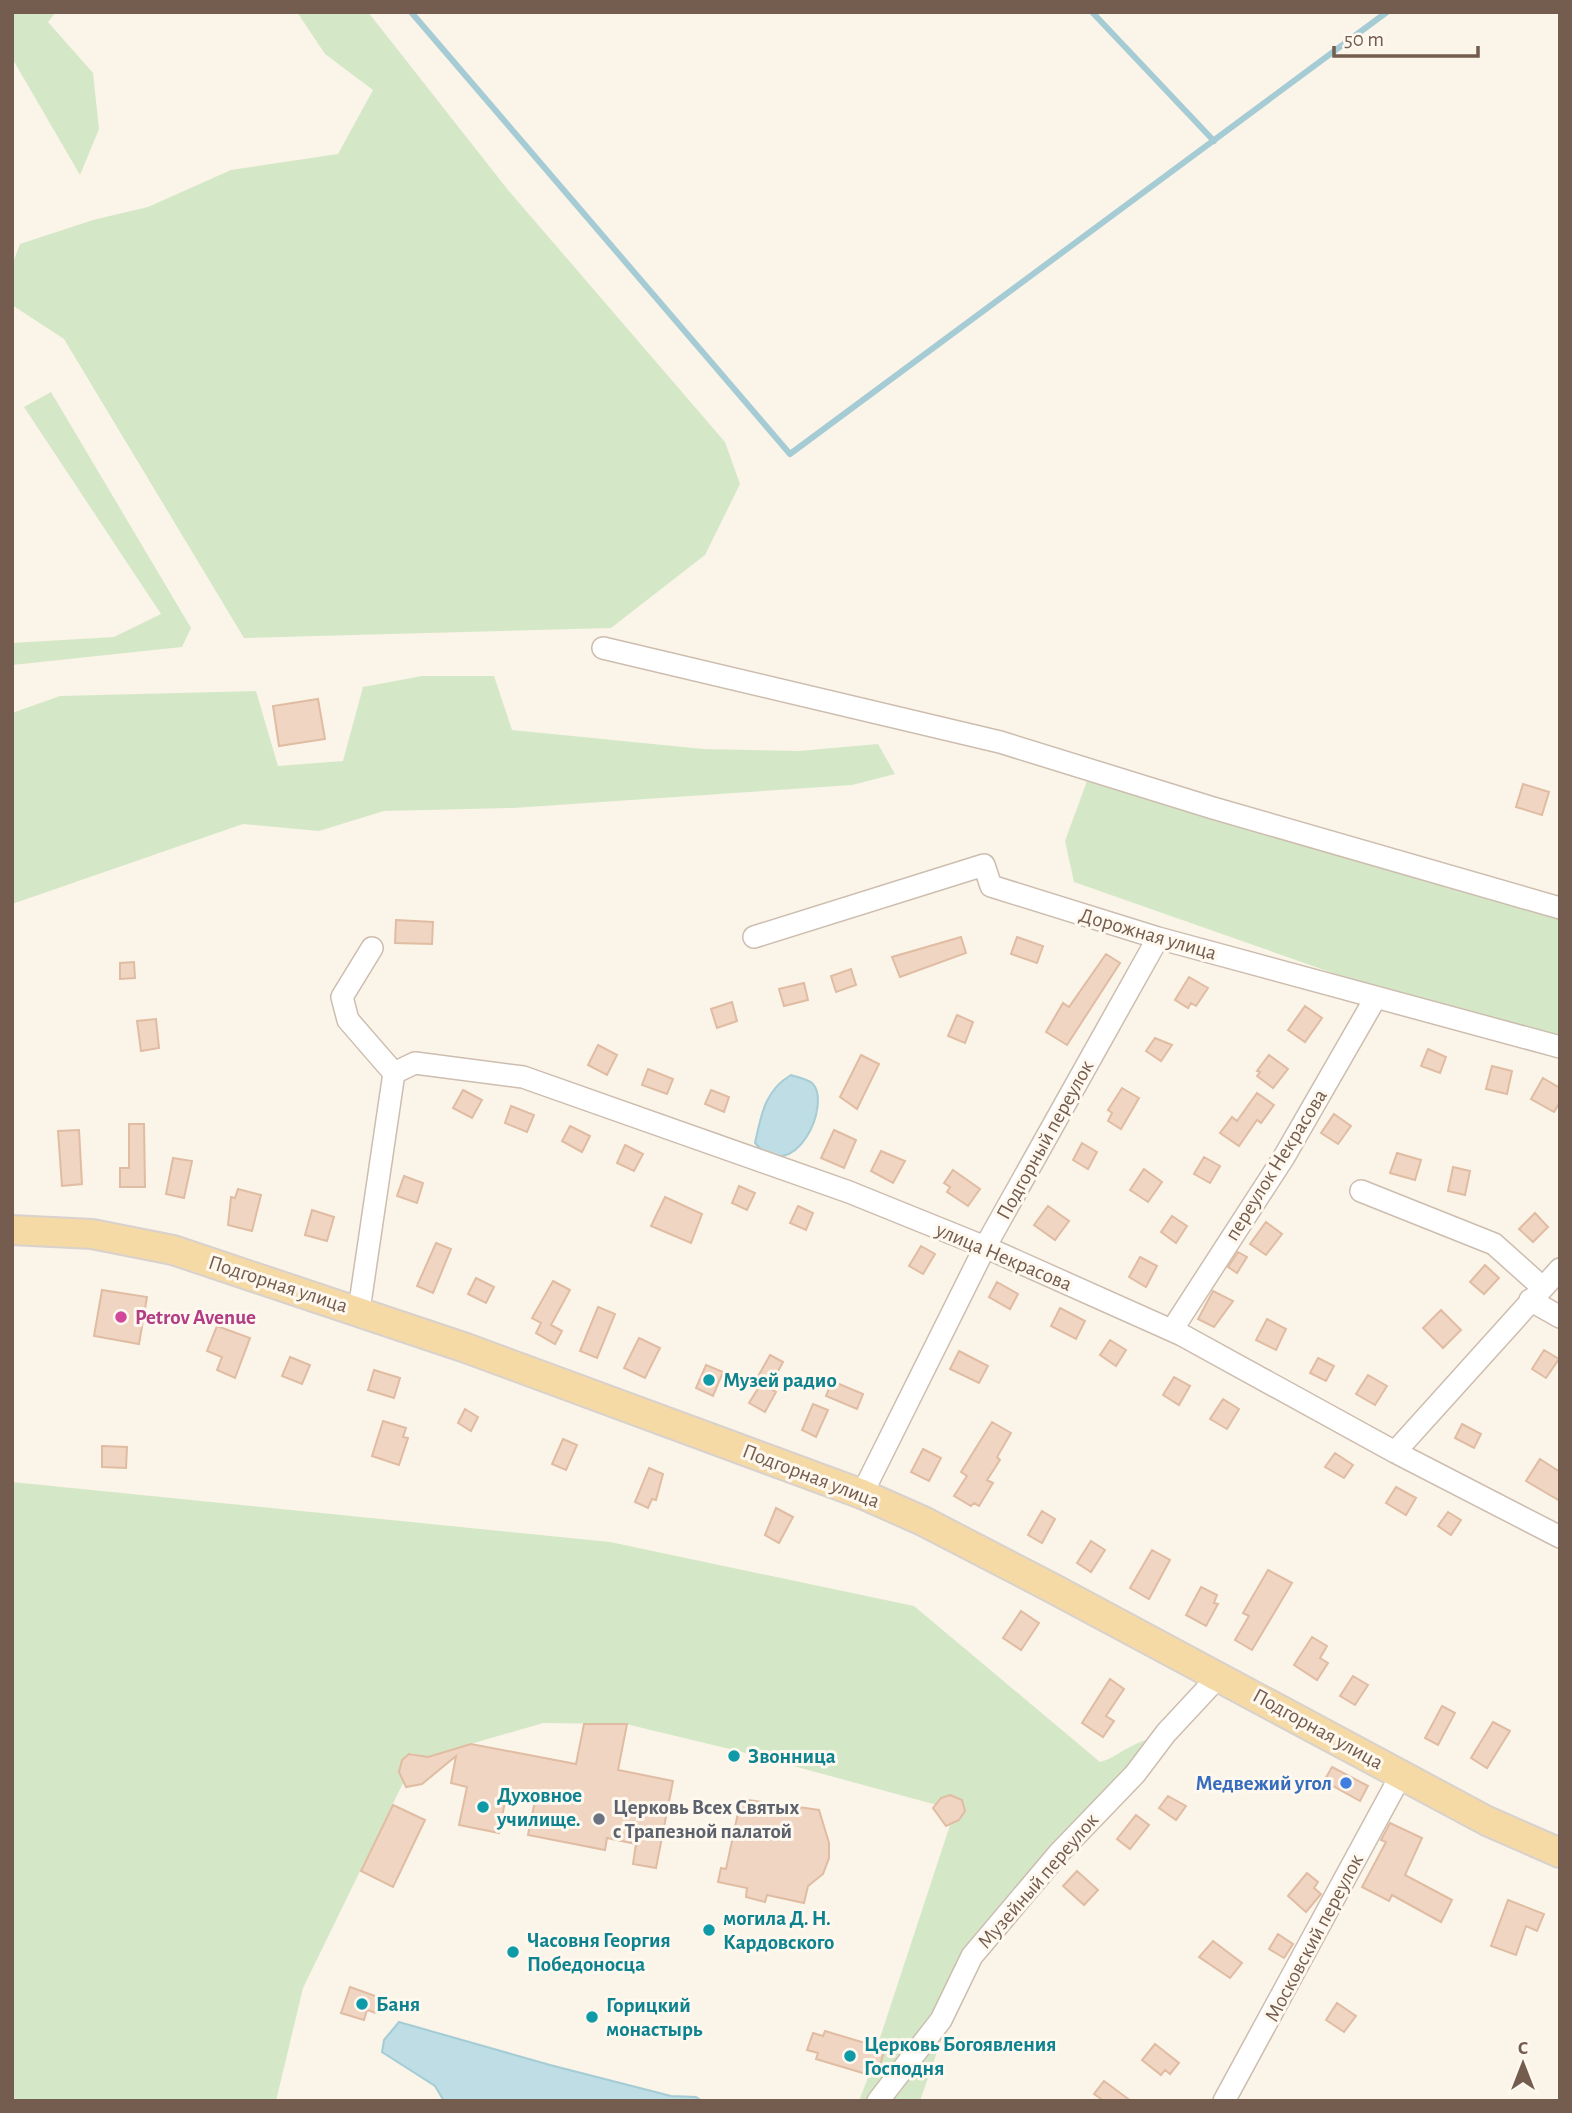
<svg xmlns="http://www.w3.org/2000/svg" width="1572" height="2113" font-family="'Alegreya Sans',sans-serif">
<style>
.green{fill:#d4e8c7}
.water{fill:#bedde4;stroke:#a5ccd5;stroke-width:2}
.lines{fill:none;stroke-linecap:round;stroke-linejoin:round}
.stream{stroke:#a5ccd5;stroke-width:6}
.building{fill:#efd5c2;stroke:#e0bca3;stroke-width:2}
.minor-casing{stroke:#cdbdaf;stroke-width:24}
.major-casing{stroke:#d8d1cd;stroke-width:32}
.minor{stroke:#fff;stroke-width:21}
.major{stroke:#f5daa6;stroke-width:28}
.hotel-dot{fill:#d1479c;stroke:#fef8ef;stroke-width:2.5}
.culture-dot{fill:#0f9aa8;stroke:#fef8ef;stroke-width:2.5}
.shop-dot{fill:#3f7fe0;stroke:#fef8ef;stroke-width:2.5}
.worship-dot{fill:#6b7280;stroke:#fef8ef;stroke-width:2.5}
.labels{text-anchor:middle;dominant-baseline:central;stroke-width:6;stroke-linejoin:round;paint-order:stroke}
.street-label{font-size:21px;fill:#745c4e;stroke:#fef8ef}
.hotel-label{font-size:21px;font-weight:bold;fill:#b23c85;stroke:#fef8ef;text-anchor:start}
.culture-label{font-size:21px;font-weight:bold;fill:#0d838f;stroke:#fef8ef;text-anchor:start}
.shop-label{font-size:21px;font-weight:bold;fill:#366cbe;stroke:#fef8ef;text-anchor:end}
.worship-label{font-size:21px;font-weight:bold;fill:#5b616d;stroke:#fef8ef;text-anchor:start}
</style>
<rect width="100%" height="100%" fill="#fbf4e8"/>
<path class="green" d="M 12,12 L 56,12 L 48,22 L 93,73 L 99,129 L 80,175 L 12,58 Z
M 297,12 L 368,12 L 508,190 L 725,442 L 740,484 L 705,555 L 611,628 L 244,638 L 64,339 L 12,305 L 12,265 L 20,244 L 93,220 L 148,207 L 231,170 L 338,154 L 373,90 L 325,54 Z
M 51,392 L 191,628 L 182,647 L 12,665 L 12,643 L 114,637 L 161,614 L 24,407 Z
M 422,676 L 494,676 L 512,730 L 703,749 L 799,751 L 878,744 L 895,774 L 852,785 L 513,808 L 384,811 L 319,831 L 243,824 L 12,904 L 12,713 L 60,696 L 256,691 L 278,766 L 343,761 L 363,687 Z
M 1087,781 L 1108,782 L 1560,917 L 1560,1037 L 1454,1006 L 1387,992 L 1074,882 L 1065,841 Z
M 12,1482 L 610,1542 L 914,1606 L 1100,1762 C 1111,1759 1117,1754 1126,1749 C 1138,1742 1153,1738 1165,1731 L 971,1954 L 920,2101 L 859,2101 L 869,2075 L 876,2077 L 885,2049 L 877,2047 L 951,1822 L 964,1814 L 962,1800 L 947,1795 L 937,1805 L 742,1752 L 626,1724 L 543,1723 L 426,1757 L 412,1753 L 402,1760 L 399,1772 L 404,1781 L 303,1988 L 276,2101 L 12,2101 Z"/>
<path class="water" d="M 791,1075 C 797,1077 807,1079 812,1083 C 833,1103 794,1189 755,1143 C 761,1115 765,1090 791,1075 Z
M 399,2022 L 550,2065 L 671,2096 L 696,2097 L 702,2101 L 444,2101 L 435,2086 L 382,2052 L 384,2040 Z"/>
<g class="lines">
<path class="stream" d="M 411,12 L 790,454 L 1387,12
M 1092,12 L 1214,141"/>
</g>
<path class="building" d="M 318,699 L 325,739 L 279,746 L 273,706 Z
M 1523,784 L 1549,792 L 1542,815 L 1516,807 Z
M 396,920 L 433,922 L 432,944 L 395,943 Z
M 961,937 L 966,953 L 900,977 L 892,957 Z
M 1017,937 L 1043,946 L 1037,963 L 1011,954 Z
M 1106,954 L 1120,963 L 1067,1045 L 1046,1032 L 1063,1003 L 1069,1007 Z
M 134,962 L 135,978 L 120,979 L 120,963 Z
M 851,969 L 856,985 L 836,992 L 831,976 Z
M 1189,977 L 1208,988 L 1196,1006 L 1191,1003 L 1188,1008 L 1175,1000 Z
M 804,983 L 808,1000 L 784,1006 L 779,989 Z
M 732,1002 L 737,1021 L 717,1028 L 711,1009 Z
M 1305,1006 L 1322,1018 L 1305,1042 L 1288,1030 Z
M 957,1015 L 973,1022 L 965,1043 L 948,1036 Z
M 156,1019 L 159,1048 L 141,1051 L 137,1021 Z
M 1155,1038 L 1172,1045 L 1161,1061 L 1146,1051 Z
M 598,1045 L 617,1055 L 607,1075 L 588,1065 Z
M 1428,1049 L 1446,1057 L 1440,1073 L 1421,1066 Z
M 861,1055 L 879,1064 L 857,1109 L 840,1097 Z
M 1269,1055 L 1288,1069 L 1273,1088 L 1257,1076 L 1260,1072 L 1257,1071 Z
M 1492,1066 L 1512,1071 L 1507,1094 L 1486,1089 Z
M 648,1069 L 673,1079 L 667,1094 L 642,1085 Z
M 1543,1078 L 1560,1088 L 1560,1102 L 1554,1112 L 1531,1099 Z
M 1122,1088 L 1139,1098 L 1121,1129 L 1108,1121 L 1112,1113 L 1108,1110 Z
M 463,1090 L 482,1100 L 472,1118 L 453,1108 Z
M 711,1090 L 729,1097 L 724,1112 L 705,1104 Z
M 1257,1093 L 1274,1105 L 1261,1123 L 1257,1120 L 1239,1146 L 1220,1133 L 1232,1117 L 1237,1121 Z
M 511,1106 L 534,1115 L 527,1132 L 505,1123 Z
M 1334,1114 L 1351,1126 L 1338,1144 L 1321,1133 Z
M 129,1124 L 144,1124 L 145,1187 L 120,1187 L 120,1168 L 129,1168 Z
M 570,1126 L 590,1136 L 582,1152 L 562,1141 Z
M 79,1130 L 82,1184 L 62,1186 L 58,1131 Z
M 834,1130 L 856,1140 L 844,1168 L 821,1158 Z
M 1082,1143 L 1097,1152 L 1088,1169 L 1073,1160 Z
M 625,1145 L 643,1154 L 634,1171 L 617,1163 Z
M 881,1151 L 905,1161 L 893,1183 L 871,1171 Z
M 1397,1153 L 1421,1160 L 1415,1180 L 1390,1173 Z
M 1204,1157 L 1220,1166 L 1210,1183 L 1194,1174 Z
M 173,1158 L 192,1161 L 184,1198 L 166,1194 Z
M 1453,1167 L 1470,1171 L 1465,1195 L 1448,1191 Z
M 1144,1169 L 1162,1182 L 1148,1202 L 1130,1190 Z
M 953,1170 L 980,1189 L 968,1206 L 947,1192 L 950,1187 L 944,1183 Z
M 404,1176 L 423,1183 L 417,1203 L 397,1196 Z
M 739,1186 L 755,1193 L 747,1210 L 732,1203 Z
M 238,1189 L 261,1195 L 252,1231 L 228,1225 L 231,1197 L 235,1198 Z
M 665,1197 L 702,1214 L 691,1243 L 651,1226 Z
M 798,1206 L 813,1213 L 806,1230 L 790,1223 Z
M 1048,1206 L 1069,1221 L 1055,1240 L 1034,1225 Z
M 312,1210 L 334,1217 L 327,1241 L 305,1235 Z
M 1535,1213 L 1548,1227 L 1533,1242 L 1519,1229 Z
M 1172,1216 L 1187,1226 L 1176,1243 L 1161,1232 Z
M 1266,1222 L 1282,1234 L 1266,1255 L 1250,1244 Z
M 436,1243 L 451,1249 L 433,1293 L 417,1286 Z
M 921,1246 L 935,1254 L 923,1274 L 909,1266 Z
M 1238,1252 L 1247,1257 L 1237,1273 L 1228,1267 Z
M 1140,1257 L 1157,1266 L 1146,1287 L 1129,1277 Z
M 1485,1265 L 1499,1278 L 1484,1294 L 1470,1282 Z
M 476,1278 L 494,1287 L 486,1303 L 468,1294 Z
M 553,1281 L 570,1290 L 551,1325 L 562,1331 L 555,1344 L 536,1333 L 541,1323 L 532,1318 Z
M 997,1282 L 1018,1294 L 1010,1309 L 989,1297 Z
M 102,1290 L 147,1297 L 139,1344 L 94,1336 Z
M 1213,1291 L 1233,1301 L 1214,1327 L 1198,1319 Z
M 598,1307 L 615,1314 L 597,1358 L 580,1351 Z
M 1060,1308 L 1085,1321 L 1076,1339 L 1051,1326 Z
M 1441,1310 L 1461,1330 L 1443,1348 L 1423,1328 Z
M 1267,1319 L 1286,1329 L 1276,1350 L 1256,1340 Z
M 217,1326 L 250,1338 L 235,1378 L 217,1370 L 222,1357 L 207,1351 Z
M 639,1338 L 660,1348 L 645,1378 L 624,1368 Z
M 1110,1340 L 1126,1350 L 1116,1366 L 1100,1355 Z
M 1544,1350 L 1559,1359 L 1546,1378 L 1532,1369 Z
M 959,1351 L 988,1366 L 979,1383 L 950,1369 Z
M 770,1355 L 783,1362 L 769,1388 L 776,1392 L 765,1412 L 749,1403 L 757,1390 L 752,1387 Z
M 290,1357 L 310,1365 L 302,1384 L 282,1376 Z
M 1318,1358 L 1334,1366 L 1326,1381 L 1310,1373 Z
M 706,1365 L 723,1372 L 713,1396 L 696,1388 Z
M 374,1370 L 400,1378 L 394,1398 L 368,1390 Z
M 1368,1375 L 1387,1386 L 1375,1405 L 1356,1394 Z
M 1174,1377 L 1190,1386 L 1179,1405 L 1163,1395 Z
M 832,1381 L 863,1394 L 857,1409 L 826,1396 Z
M 1223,1399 L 1239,1409 L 1227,1429 L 1210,1419 Z
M 813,1404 L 828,1410 L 816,1437 L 802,1430 Z
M 465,1409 L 478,1417 L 471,1431 L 458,1423 Z
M 383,1421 L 406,1428 L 403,1437 L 408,1438 L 399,1465 L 372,1456 Z
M 992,1422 L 1011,1433 L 997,1457 L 1000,1460 L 987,1480 L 993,1483 L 979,1506 L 974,1503 L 971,1506 L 954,1496 L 967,1476 L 961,1472 Z
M 1462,1424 L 1481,1434 L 1474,1448 L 1455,1438 Z
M 563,1439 L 577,1445 L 566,1470 L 552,1464 Z
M 102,1446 L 127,1447 L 126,1468 L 102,1467 Z
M 923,1449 L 941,1458 L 929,1481 L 911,1472 Z
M 1335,1453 L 1353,1465 L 1344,1478 L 1325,1467 Z
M 1540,1459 L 1560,1472 L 1560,1501 L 1526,1481 Z
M 649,1468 L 663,1474 L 656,1500 L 652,1499 L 648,1508 L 635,1502 Z
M 1396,1487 L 1416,1498 L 1406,1515 L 1386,1503 Z
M 776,1508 L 793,1517 L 779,1543 L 765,1535 Z
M 1042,1511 L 1055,1519 L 1042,1543 L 1028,1535 Z
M 1448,1512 L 1461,1520 L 1451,1535 L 1438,1526 Z
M 1091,1541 L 1105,1550 L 1091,1572 L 1077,1563 Z
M 1152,1550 L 1170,1560 L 1149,1599 L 1130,1588 Z
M 1268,1570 L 1292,1583 L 1252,1650 L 1235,1640 L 1249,1616 L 1243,1613 Z
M 1201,1587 L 1217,1595 L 1214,1603 L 1218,1604 L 1206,1626 L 1186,1615 Z
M 1021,1611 L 1039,1623 L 1021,1650 L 1003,1638 Z
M 1312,1637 L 1327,1646 L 1320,1658 L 1328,1663 L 1317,1680 L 1294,1665 Z
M 1353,1676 L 1368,1685 L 1355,1705 L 1340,1696 Z
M 1110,1679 L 1124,1689 L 1106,1716 L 1114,1721 L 1103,1737 L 1082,1723 Z
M 1442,1706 L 1455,1713 L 1438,1745 L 1425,1738 Z
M 1493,1722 L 1510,1731 L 1487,1768 L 1471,1758 Z
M 584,1724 L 627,1724 L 618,1770 L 673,1781 L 656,1868 L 633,1864 L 636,1844 L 607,1838 L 605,1850 L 528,1835 L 535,1801 L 506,1796 L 499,1833 L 459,1825 L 467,1787 L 451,1783 L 456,1756 L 422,1784 L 406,1787 L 399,1772 L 402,1760 L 409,1754 L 428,1757 L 471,1744 L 576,1764 Z
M 1332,1767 L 1368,1786 L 1360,1801 L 1324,1781 Z
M 950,1795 L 962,1800 L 965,1811 L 959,1820 L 946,1826 L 933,1808 L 941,1798 Z
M 1168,1796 L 1186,1806 L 1176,1820 L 1159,1808 Z
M 741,1799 L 819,1810 L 829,1843 L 829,1858 L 823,1874 L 808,1886 L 804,1903 L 767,1895 L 765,1902 L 746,1897 L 747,1888 L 718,1882 L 721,1868 L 726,1869 Z
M 393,1805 L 425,1820 L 393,1887 L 361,1871 Z
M 1136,1815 L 1149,1825 L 1130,1849 L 1117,1839 Z
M 1390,1823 L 1422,1838 L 1405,1875 L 1452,1900 L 1441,1922 L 1392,1895 L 1389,1901 L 1362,1887 L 1386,1842 L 1381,1840 Z
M 1077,1871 L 1098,1890 L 1084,1905 L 1063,1886 Z
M 1307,1873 L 1318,1882 L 1314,1888 L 1321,1894 L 1306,1912 L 1288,1896 Z
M 1508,1900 L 1544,1914 L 1537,1931 L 1526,1926 L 1516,1955 L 1491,1946 Z
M 1278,1934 L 1293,1944 L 1284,1958 L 1269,1949 Z
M 1213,1941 L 1242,1963 L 1230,1978 L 1199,1957 Z
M 350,1987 L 381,1998 L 376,2013 L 367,2010 L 364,2020 L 341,2013 Z
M 1337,2003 L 1356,2016 L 1344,2032 L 1326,2020 Z
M 825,2031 L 885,2049 L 876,2077 L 816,2059 L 818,2053 L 807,2050 L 813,2033 L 823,2036 Z
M 1155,2044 L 1179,2063 L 1170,2074 L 1165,2070 L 1161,2075 L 1142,2060 Z
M 1104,2081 L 1131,2101 L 1104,2101 L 1094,2094 Z"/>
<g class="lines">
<defs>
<path id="minor" d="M 603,648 L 1000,742 L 1213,808 L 1560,908
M 754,937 L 984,865 L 991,886 L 1158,938 L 1560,1047
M 372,948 L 342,997 L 348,1020 L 394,1073
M 1361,1191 L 1494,1244 L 1542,1287
M 1530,1300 L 1560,1317
M 359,1310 L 394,1073 L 415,1063 L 523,1077 L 849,1192 L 985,1247 L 1182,1335 L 1395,1452 L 1560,1537
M 1172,1330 L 1284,1157 L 1376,997
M 1395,1452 L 1560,1269
M 862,1494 L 985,1247 L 1158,938
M 878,2101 L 941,2020 L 972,1956 L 1059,1853 L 1135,1774 L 1166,1733 L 1219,1676
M 1224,2101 L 1401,1775"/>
<path id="major" d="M 12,1230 L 92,1234 L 173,1250 L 466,1348 L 862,1494 L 923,1521 L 1054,1589 L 1487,1821 L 1560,1853"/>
</defs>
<use href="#minor" class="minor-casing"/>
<use href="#major" class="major-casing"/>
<use href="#minor" class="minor"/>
<use href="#major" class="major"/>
</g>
<circle class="hotel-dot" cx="121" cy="1317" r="7"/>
<g class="culture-dot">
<circle cx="709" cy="1380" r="7"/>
<circle cx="734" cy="1756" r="7"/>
<circle cx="483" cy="1807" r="7"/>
<circle cx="709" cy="1930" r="7"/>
<circle cx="513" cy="1952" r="7"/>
<circle cx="362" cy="2004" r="7"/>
<circle cx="592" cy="2017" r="7"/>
<circle cx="850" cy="2056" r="7"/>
</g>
<circle class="shop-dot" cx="1346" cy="1783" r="7"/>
<circle class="worship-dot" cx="599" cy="1819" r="7"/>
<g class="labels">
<g class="street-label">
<text transform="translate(1148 934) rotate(16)">Дорожная улица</text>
<text transform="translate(1045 1140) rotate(-61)">Подгорный переулок</text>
<text transform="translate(1276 1165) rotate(-58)">переулок Некрасова</text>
<text transform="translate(1004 1257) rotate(23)">улица Некрасова</text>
<text transform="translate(278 1284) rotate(18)">Подгорная улица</text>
<text transform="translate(811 1476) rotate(21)">Подгорная улица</text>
<text transform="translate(1318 1729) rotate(29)">Подгорная улица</text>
<text transform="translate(1038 1881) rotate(-49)">Музейный переулок</text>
<text transform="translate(1314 1938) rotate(-62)">Московский переулок</text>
</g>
<g class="hotel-label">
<text x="135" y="1317">Petrov Avenue</text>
</g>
<g class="culture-label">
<text x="723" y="1380">Музей радио</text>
<text x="748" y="1756">Звонница</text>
<text x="497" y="1795">Духовное<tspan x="497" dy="24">училище.</tspan></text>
<text x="723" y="1918">могила Д. Н.<tspan x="723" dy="24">Кардовского</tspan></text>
<text x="527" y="1940">Часовня Георгия<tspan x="527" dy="24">Победоносца</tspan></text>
<text x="376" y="2004">Баня</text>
<text x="606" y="2005">Горицкий<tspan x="606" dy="24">монастырь</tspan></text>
<text x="864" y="2044">Церковь Богоявления<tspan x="864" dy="24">Господня</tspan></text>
</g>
<g class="shop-label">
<text x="1332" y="1783">Медвежий угол</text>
</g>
<g class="worship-label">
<text x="613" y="1807">Церковь Всех Святых<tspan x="613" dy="24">с Трапезной палатой</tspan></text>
</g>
</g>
<rect width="1572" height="2113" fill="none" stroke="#745c4e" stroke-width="28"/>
<g transform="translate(1523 2064)" stroke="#fef8ef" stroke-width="5" paint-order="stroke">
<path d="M0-5L12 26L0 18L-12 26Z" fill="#745c4e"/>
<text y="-10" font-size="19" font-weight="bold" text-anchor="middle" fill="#745c4e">С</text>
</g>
<path d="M1334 46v10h144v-10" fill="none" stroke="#745c4e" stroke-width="3.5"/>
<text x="1344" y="46" font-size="21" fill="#745c4e" stroke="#fef8ef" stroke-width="5" paint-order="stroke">50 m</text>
</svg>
